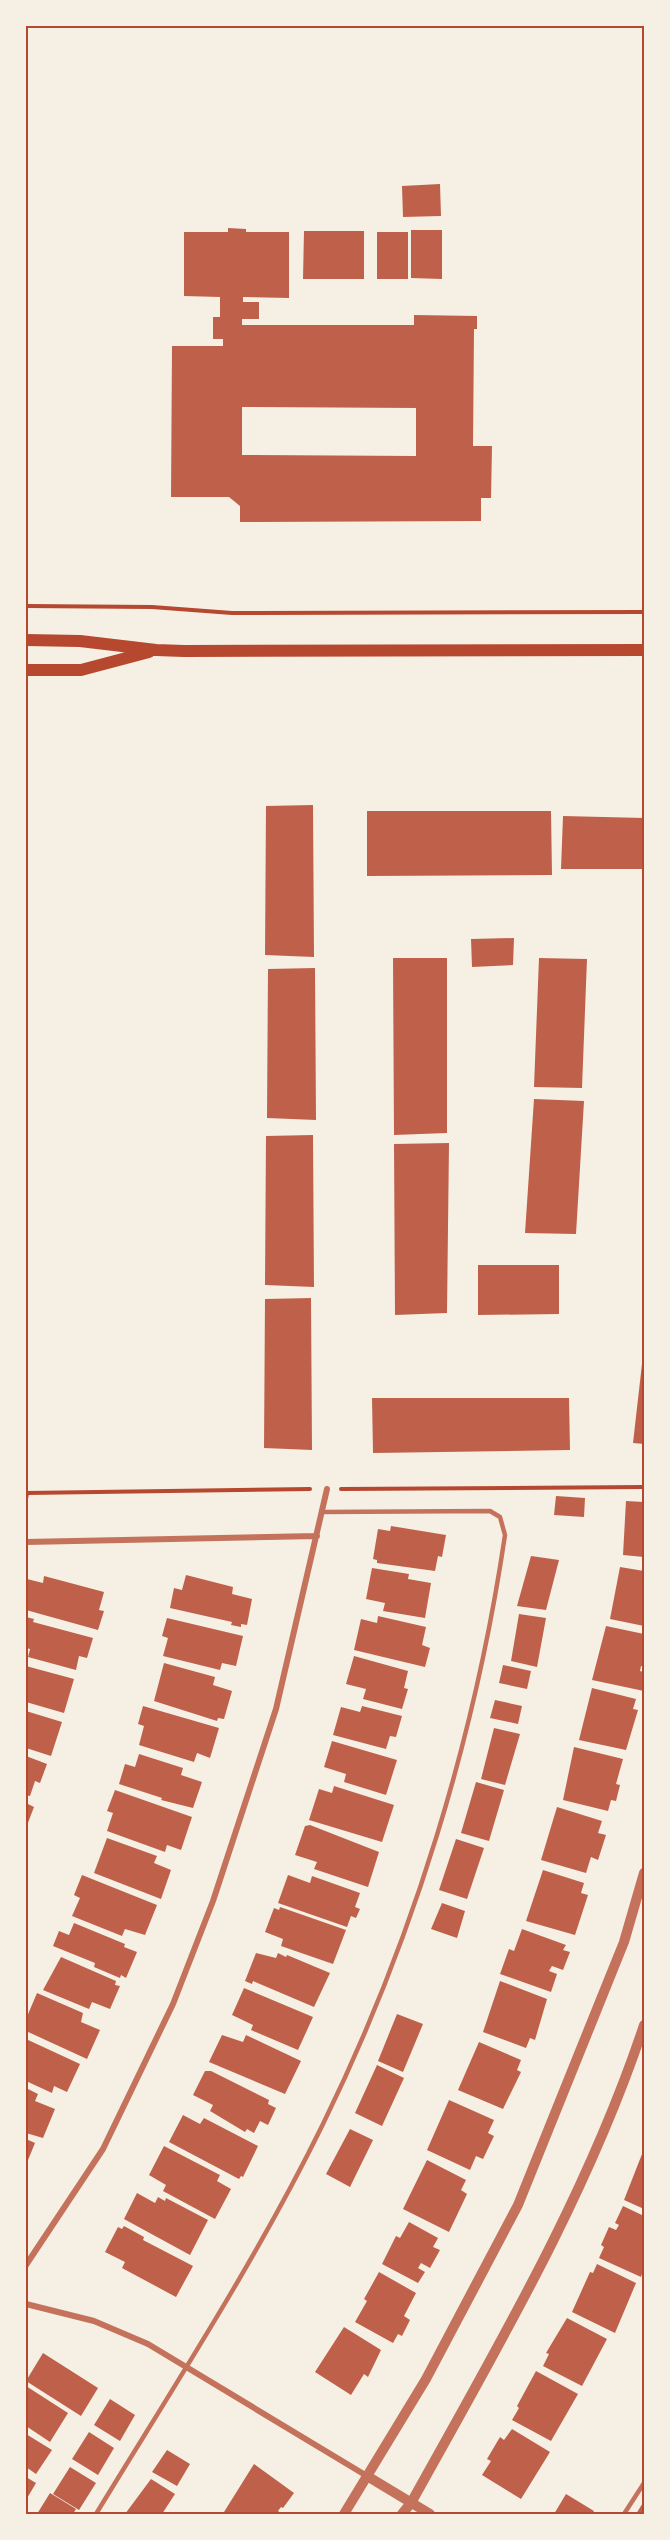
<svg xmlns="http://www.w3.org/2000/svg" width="670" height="2540" font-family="Mulish,sans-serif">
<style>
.building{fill:#bf614a;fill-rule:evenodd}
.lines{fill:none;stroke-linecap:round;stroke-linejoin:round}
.path{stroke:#b5482f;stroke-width:4}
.service{stroke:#c5725c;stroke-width:4.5}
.minor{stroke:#c5725c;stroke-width:6}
.tertiary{stroke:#c5725c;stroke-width:10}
.secondary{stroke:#b5482f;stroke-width:12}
.neatline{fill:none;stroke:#b5482f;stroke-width:2}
</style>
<rect width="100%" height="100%" fill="#f6efe4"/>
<path class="building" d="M 440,184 L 441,216 L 403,217 L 402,186 Z
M 228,228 L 246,229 L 246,232 L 289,232 L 289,298 L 243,297 L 243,302 L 259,302 L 259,319 L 242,319 L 242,325 L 414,325 L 414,315 L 477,316 L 477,329 L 474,329 L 473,446 L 492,446 L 491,498 L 481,498 L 481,521 L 240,522 L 240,506 L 229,497 L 171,497 L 172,346 L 223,346 L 223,339 L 213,339 L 213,317 L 220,317 L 220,297 L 184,296 L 184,232 L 228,232 ZM 242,407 L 416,408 L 416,456 L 242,455 Z
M 411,230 L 442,230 L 442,279 L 411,278 Z
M 304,231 L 364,231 L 364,279 L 303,279 Z
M 377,232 L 408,232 L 408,279 L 377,279 Z
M 313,805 L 314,957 L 265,955 L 266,806 Z
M 367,811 L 551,811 L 552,875 L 367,876 Z
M 563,816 L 644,818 L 644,869 L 561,869 Z
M 514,938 L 513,965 L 472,967 L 471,939 Z
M 393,958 L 447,958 L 447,1133 L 394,1135 Z
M 539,958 L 587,959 L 582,1088 L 534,1087 Z
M 315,968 L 316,1120 L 267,1118 L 268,969 Z
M 534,1099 L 584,1101 L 576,1234 L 525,1233 Z
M 313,1135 L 314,1287 L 265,1285 L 266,1136 Z
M 449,1143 L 447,1313 L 395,1315 L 394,1144 Z
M 478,1265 L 559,1265 L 559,1314 L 478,1315 Z
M 311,1298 L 312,1450 L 264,1448 L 265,1299 Z
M 643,1355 L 644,1355 L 644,1444 L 633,1443 Z
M 372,1398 L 569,1398 L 570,1450 L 373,1453 Z
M 556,1496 L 585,1498 L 584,1517 L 554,1515 Z
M 626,1501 L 644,1502 L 644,1557 L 623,1555 Z
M 391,1526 L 446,1535 L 442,1557 L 438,1556 L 435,1571 L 377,1563 L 377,1560 L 373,1559 L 378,1529 L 390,1531 Z
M 531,1556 L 559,1560 L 546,1610 L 517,1606 Z
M 620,1567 L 644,1571 L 644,1626 L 610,1619 Z
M 372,1568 L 409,1574 L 408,1579 L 431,1583 L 425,1618 L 383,1611 L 385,1603 L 366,1599 Z
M 186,1575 L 233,1587 L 232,1594 L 252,1599 L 247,1625 L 241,1624 L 241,1627 L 231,1625 L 232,1622 L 170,1608 L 174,1588 L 182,1590 Z
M 44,1576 L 104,1592 L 99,1610 L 104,1611 L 98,1630 L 26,1610 L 27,1579 L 43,1583 Z
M 519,1614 L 546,1618 L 537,1667 L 511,1661 Z
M 378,1616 L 426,1627 L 422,1645 L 430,1648 L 425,1667 L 354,1650 L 361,1619 L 377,1623 Z
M 26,1617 L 34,1619 L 33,1622 L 93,1638 L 87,1658 L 79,1656 L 76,1670 L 28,1657 L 30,1649 L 26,1648 Z
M 167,1618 L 243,1636 L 236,1666 L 222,1663 L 220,1670 L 163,1656 L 168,1638 L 162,1636 Z
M 606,1626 L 644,1634 L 644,1667 L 641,1666 L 640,1671 L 644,1672 L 644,1691 L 592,1680 Z
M 354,1656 L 408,1671 L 404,1688 L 408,1689 L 402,1709 L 363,1699 L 366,1689 L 346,1684 Z
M 164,1663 L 215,1677 L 213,1685 L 232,1691 L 224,1719 L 218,1718 L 217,1721 L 154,1701 Z
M 503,1665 L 531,1671 L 527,1689 L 499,1683 Z
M 26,1666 L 74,1679 L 64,1713 L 26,1702 Z
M 592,1688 L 636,1699 L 633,1709 L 638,1710 L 626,1750 L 579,1740 Z
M 495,1700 L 522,1706 L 518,1724 L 490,1718 Z
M 143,1706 L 219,1728 L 210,1758 L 197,1753 L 194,1762 L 139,1745 L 144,1726 L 138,1724 Z
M 362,1706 L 402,1716 L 396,1737 L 390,1736 L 386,1749 L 333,1735 L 341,1707 L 360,1712 Z
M 26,1711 L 62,1722 L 51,1756 L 26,1748 Z
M 494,1728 L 520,1734 L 505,1785 L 481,1779 Z
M 332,1741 L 397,1760 L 386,1795 L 344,1782 L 346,1774 L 324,1767 Z
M 574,1747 L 623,1759 L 616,1784 L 620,1785 L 616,1801 L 611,1800 L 608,1811 L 563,1800 Z
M 139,1754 L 183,1768 L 181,1775 L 202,1782 L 193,1808 L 161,1800 L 162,1798 L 119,1784 L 125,1764 L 135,1767 Z
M 26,1756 L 47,1764 L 40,1783 L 35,1781 L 30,1796 L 26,1795 Z
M 476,1782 L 504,1790 L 489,1841 L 461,1833 Z
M 334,1786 L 394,1805 L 382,1842 L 309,1820 L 319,1789 L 332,1793 Z
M 115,1790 L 192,1817 L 181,1850 L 167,1845 L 165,1852 L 107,1831 L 113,1813 L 107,1811 Z
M 26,1803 L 34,1807 L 26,1828 Z
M 557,1807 L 602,1821 L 598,1833 L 606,1835 L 598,1860 L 591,1857 L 586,1873 L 541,1860 Z
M 310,1825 L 379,1852 L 368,1887 L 314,1869 L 317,1862 L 295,1855 L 305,1826 Z
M 107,1838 L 157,1856 L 154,1863 L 171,1870 L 161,1899 L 94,1873 Z
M 456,1839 L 484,1848 L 467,1899 L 439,1890 Z
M 543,1870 L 584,1883 L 581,1893 L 588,1895 L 575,1935 L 526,1921 Z
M 82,1875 L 157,1905 L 145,1935 L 125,1929 L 122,1936 L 72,1916 L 80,1898 L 74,1895 Z
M 288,1875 L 310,1883 L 312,1876 L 360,1893 L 355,1907 L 360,1909 L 356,1918 L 351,1916 L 347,1927 L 278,1903 Z
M 442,1903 L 465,1911 L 457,1938 L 431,1929 Z
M 280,1907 L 346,1930 L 333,1964 L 281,1946 L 283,1939 L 265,1932 L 274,1908 L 279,1910 Z
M 74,1923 L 125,1944 L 124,1947 L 137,1952 L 126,1978 L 121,1975 L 120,1978 L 94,1967 L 95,1963 L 53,1946 L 59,1931 L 69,1935 Z
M 522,1929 L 566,1945 L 563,1950 L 570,1952 L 563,1970 L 552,1966 L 549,1971 L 557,1974 L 551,1992 L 500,1974 L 509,1949 L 514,1951 Z
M 256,1953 L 276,1958 L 278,1953 L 286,1957 L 287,1955 L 330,1973 L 314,2007 L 253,1981 L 252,1984 L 245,1981 Z
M 61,1957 L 116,1981 L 115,1985 L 120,1986 L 110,2009 L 92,2002 L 89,2009 L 43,1990 Z
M 500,1981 L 547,1999 L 535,2040 L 530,2038 L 526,2048 L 483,2032 Z
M 244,1988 L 313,2017 L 298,2050 L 251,2030 L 253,2025 L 232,2015 Z
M 37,1993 L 83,2013 L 81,2022 L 100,2030 L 87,2059 L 26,2031 L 26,2019 Z
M 397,2014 L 423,2024 L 403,2072 L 378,2061 Z
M 222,2035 L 243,2042 L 246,2035 L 301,2061 L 285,2094 L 209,2062 Z
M 26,2039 L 80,2064 L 67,2092 L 54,2086 L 52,2093 L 26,2081 Z
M 479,2042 L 521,2060 L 517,2070 L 521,2072 L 503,2109 L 458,2090 Z
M 377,2065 L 404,2078 L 382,2126 L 355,2113 Z
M 205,2071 L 211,2071 L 269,2100 L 268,2104 L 276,2108 L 268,2125 L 260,2121 L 254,2133 L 247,2129 L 245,2132 L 210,2111 L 213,2105 L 193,2095 Z
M 26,2088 L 38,2094 L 35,2101 L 55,2109 L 43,2138 L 26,2133 Z
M 449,2100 L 494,2120 L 488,2133 L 494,2136 L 483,2159 L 476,2156 L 470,2170 L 427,2150 Z
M 183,2115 L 200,2124 L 204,2118 L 258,2146 L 243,2177 L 241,2176 L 239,2179 L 169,2142 Z
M 350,2129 L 373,2140 L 350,2187 L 326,2174 Z
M 26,2139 L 35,2143 L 26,2165 Z
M 164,2146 L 220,2175 L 217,2181 L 231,2189 L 215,2219 L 163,2191 L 166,2185 L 149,2175 Z
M 644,2149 L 644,2209 L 624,2200 Z
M 427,2160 L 466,2180 L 461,2190 L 467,2194 L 449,2232 L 403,2209 Z
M 137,2193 L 155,2203 L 158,2197 L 165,2201 L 166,2198 L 208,2220 L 190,2255 L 124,2219 Z
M 623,2206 L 644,2216 L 644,2268 L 641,2277 L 599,2258 L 604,2247 L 601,2245 L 609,2227 L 616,2230 L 619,2225 L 615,2223 Z
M 409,2222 L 438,2238 L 433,2247 L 440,2250 L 430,2268 L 421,2263 L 418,2268 L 425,2272 L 418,2283 L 382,2264 L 396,2236 L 400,2238 Z
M 124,2226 L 144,2237 L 143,2240 L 193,2266 L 176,2297 L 122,2268 L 125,2262 L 105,2252 L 118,2227 L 122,2229 Z
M 597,2264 L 636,2283 L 615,2333 L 572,2312 L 590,2272 L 593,2273 Z
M 379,2272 L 416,2293 L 404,2316 L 410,2320 L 402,2336 L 398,2334 L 393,2343 L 355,2322 L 367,2301 L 364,2299 Z
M 567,2318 L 607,2339 L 582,2386 L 543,2366 L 549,2354 L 546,2353 Z
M 344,2327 L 381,2350 L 368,2377 L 364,2374 L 351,2395 L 315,2372 Z
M 43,2353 L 98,2388 L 81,2416 L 26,2381 Z
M 536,2371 L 578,2394 L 551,2441 L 512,2420 L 519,2408 L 517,2406 Z
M 26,2386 L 68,2413 L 50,2442 L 26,2426 Z
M 110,2399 L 135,2415 L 120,2441 L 94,2425 Z
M 512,2429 L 550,2452 L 521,2499 L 482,2475 L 491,2461 L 487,2459 L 500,2437 L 504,2440 Z
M 89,2432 L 114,2448 L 98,2475 L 72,2459 Z
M 26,2434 L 52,2450 L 36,2474 L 26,2467 Z
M 167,2450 L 190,2464 L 177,2486 L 152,2472 Z
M 254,2464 L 294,2493 L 283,2508 L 281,2507 L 278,2511 L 282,2514 L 228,2514 L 224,2512 Z
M 70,2467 L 96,2483 L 79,2510 L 53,2494 Z
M 26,2477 L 36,2483 L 26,2500 Z
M 151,2479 L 175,2494 L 162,2514 L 125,2514 Z
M 50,2493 L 76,2509 L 73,2514 L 37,2514 Z
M 566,2494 L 594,2511 L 592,2514 L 554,2514 Z
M 644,2501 L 644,2514 L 636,2514 Z"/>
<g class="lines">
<path class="path" d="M 26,606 L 152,607 L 232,613 L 644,612
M 341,1489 L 644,1487
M 26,1493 L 310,1489
M 26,1499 L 27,1493"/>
<path class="service" d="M 96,2514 C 174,2386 257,2259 323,2124 C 413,1940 475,1738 505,1535 L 500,1517 L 490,1511 L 322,1512
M 624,2514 L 644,2483"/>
<path class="minor" d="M 26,1542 L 317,1536
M 26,2265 L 103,2149 L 173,2004 L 213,1901 L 276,1709 L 327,1489
M 26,2304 L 94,2321 L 148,2344 L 367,2476"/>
<path class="tertiary" d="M 367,2476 L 430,2514
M 344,2514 L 426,2379 L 518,2205 L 624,1942 L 644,1873
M 402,2514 L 411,2503 C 497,2348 588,2194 644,2025"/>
<path class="secondary" d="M 26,640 L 80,641 L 156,650 L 184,651 L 644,650
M 26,670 L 81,670 L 149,652"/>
</g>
<rect width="670" height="2540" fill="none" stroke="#f6efe4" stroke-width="54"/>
<rect x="27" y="27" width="616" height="2486" class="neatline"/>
</svg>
